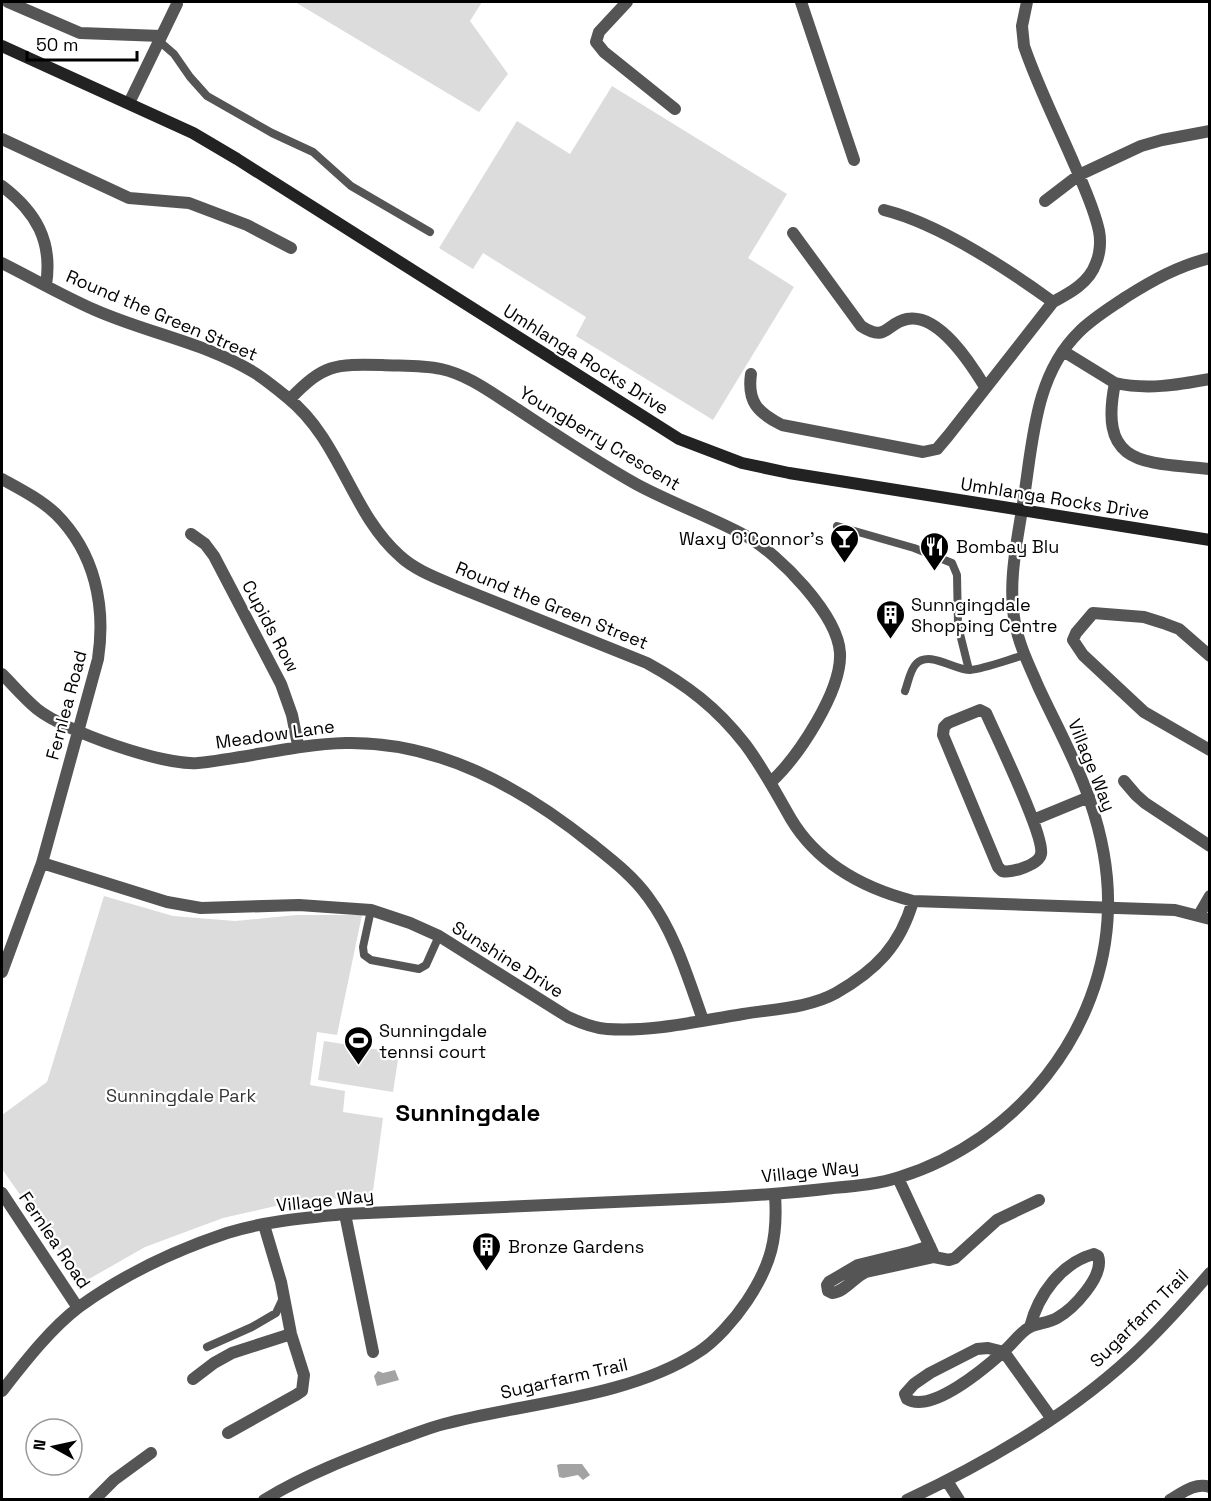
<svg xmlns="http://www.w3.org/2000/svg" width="1211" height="1501" font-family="'Space Grotesk',sans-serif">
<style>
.green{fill:#dcdcdc}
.water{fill:#a3a3a3}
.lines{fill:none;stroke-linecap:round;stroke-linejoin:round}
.service{stroke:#555;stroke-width:8}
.minor{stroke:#555;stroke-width:12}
.secondary{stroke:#222;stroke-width:12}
.labels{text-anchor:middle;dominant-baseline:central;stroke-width:4.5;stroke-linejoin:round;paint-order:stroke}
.street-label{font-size:18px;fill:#000;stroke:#fff}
.poi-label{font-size:18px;fill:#000;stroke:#fff;text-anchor:start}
.park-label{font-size:18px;fill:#333;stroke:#fff}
.district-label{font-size:24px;font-weight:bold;fill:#000;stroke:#fff}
</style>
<rect width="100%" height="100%" fill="#fff"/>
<path class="green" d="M 295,2 L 482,2 L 470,21 L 508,74 L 479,112 Z
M 612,86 L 787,194 L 748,258 L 794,287 L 713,420 L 576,336 L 586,317 L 483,253 L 473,269 L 439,248 L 517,121 L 570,154 Z
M 104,896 L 173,916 L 235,921 L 296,915 L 362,915 L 337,1035 L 317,1032 L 310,1085 L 345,1091 L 343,1112 L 383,1118 L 372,1198 L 306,1199 L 223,1218 L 145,1247 L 82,1283 L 2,1169 L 2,1115 L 47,1082 Z
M 324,1041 L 399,1053 L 393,1092 L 318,1080 Z"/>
<path class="water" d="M 395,1370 L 399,1380 L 377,1386 L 374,1376 L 378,1371 L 383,1373 Z
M 560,1464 L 582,1464 L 590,1475 L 583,1480 L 578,1475 L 563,1478 L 559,1477 L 557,1465 Z"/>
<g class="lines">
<path class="service" d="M 159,41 L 174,54 L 190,77 L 207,96 L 272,133 L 313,152 L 351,186 L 430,232
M 837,526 L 914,548 L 952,563 L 957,575 L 958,626 L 969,670
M 905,691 C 908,683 910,670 916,664 C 929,650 954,670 970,670 C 984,669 1010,659 1025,655
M 371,910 L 363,947 L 364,955 L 371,960 L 419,969 L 426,965 L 439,936
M 207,1347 L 252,1327 L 276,1313 L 284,1296"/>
<path class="minor" d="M 8,2 L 80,33 L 161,36
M 627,2 L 599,32 L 596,42 L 604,52 L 675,109
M 801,2 L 854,160
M 129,103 L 177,4
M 2,139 L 129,198 L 189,203 L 247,225 L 291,248
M 2,186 C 36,212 53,241 46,285
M 1045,201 L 1079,175 L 1141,146 L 1162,140 L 1210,131
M 884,210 C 940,224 1006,268 1053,302
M 793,233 L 861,326 C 887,343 886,323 907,319 C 939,313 971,364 985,387
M 2,263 C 32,278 63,296 95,310 C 147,333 206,343 255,373 C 266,380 277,389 288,398 C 341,441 351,513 400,556 C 416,571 440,579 460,588 L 647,663 C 687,685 717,708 745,744 C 763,768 776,793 791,819 C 818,864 863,888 913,901 L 1175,910 L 1210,919
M 1063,351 L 1115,383 C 1098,467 1144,462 1210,469
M 751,374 C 747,402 758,413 782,425 L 923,452 L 937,449 L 948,436 L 1053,302 C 1070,293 1089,283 1096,263 C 1100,254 1101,241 1099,231 C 1094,208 1084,187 1075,166 C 1058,126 1038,87 1024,46 L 1022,26 L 1027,2
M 1115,383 C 1147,390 1177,385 1210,379
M 290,399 C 324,364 334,364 382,365 C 402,366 422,365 441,369 C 469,375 493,394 517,409 C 556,435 595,461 636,484 C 671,503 711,517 746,536 C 779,554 838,615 840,653 C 842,691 798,757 771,782
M 2,479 C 20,489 40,499 56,514 C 95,553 106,606 98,659 L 42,863 L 2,972
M 191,534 L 205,544 L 214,556 L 281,684 L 292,715 L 298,745
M 1210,656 L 1179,629 L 1163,623 L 1144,617 L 1093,613 L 1076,633 L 1073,640 L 1083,655 L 1144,712 L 1210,750
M 2,674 C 13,685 24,698 37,709 C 64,731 164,766 198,763 C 248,758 296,744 346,743 C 439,741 522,788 592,844 C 612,860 633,876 648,897 C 675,933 688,978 703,1020
M 980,710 L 986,713 C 996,736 1045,836 1041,854 C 1039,865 1012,873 1002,871 L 998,867 L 943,735 L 944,727 L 948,723 Z
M 1124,781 L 1136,795 L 1145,803 L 1210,846
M 1033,820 L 1089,797
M 42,863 L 167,902 L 201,908 L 299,905 L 371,910 L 410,923 L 439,936 L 568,1017 C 581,1023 593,1028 607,1029 C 653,1032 698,1021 743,1014 C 773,1009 809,1008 836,993 C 876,970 900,946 913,901
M 1199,915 L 1210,896
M 898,1178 L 933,1253
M 2,1193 L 78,1308
M 345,1214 L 373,1352
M 930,1246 L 911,1252 L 858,1265 L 829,1282 L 827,1285 L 828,1291 L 832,1293 C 845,1292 854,1277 866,1272 L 934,1257 L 949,1260 L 955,1258 L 997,1220 L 1039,1200
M 1030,1327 C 1038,1295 1061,1263 1094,1254 L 1098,1256 C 1105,1276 1073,1309 1057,1318 C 1048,1323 1038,1323 1030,1327 C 1020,1332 1012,1345 1003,1352 C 985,1368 931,1414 907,1399 L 905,1394 L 914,1384 L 930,1373 L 977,1349 L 988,1348 L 1004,1352 L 1052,1419
M 193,1379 L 214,1363 L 232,1353 L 291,1334
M 2,1391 C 24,1363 50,1329 79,1307 C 123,1275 176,1250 227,1233 C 265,1221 306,1218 345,1214 C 457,1209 570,1204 682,1199 C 733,1197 783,1194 833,1188 C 855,1186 879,1184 900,1177 C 1016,1141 1105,1032 1108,909 C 1109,872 1102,836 1090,801 C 1077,762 1055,723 1038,686 C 1029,665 1019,645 1015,623 C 1007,582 1018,538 1024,497 C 1033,440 1035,375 1079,332 C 1093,318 1110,308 1126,297 C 1153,280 1178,266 1210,258
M 228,1433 L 296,1395 L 302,1391 L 304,1375 L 291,1334 L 281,1282 L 264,1225
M 947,1481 L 959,1500
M 94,1500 L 114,1480 L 151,1453
M 264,1500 C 305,1475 352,1457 397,1440 C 412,1435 428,1428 444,1424 C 523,1403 627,1398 697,1353 C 715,1342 735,1319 747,1301 C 771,1265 778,1238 775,1195
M 907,1500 C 986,1463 1067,1416 1131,1357 C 1159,1331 1185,1302 1210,1273
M 1170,1500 C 1182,1493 1195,1482 1210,1487"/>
<path class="secondary" d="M 2,46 L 193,133 L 237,159 L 679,439 L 742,463 L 789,473 L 1210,540"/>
</g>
<defs>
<symbol id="bar-pin" viewBox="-11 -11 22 30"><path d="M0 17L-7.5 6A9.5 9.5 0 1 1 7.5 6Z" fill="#000" stroke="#fff"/><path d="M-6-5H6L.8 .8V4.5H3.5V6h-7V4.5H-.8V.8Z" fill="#fff"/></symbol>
<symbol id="restaurant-pin" viewBox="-11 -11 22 30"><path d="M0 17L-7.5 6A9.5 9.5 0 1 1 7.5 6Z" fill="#000" stroke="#fff"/><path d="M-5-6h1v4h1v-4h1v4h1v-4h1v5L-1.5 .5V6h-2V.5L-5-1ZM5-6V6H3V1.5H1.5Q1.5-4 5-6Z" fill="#fff"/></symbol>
<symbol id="building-pin" viewBox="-11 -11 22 30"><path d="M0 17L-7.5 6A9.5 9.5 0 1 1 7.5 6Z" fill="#000" stroke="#fff"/><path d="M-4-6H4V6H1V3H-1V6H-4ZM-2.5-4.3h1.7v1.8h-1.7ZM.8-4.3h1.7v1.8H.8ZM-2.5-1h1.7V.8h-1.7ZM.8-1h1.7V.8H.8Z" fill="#fff"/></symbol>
<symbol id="stadium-pin" viewBox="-11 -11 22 30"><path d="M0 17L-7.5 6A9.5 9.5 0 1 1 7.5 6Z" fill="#000" stroke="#fff"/><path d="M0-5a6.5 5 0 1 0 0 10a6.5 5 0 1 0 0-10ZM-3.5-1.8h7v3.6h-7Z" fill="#fff"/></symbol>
</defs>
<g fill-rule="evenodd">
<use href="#bar-pin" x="828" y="522" width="33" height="45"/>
<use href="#restaurant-pin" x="918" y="530" width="33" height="45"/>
<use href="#building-pin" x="874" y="598" width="33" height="45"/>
<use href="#stadium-pin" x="342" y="1024" width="33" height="45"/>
<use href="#building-pin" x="470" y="1230" width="33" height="45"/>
</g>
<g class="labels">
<g class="street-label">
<text transform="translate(162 315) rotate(23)">Round the Green Street</text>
<text transform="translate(586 359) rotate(32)">Umhlanga Rocks Drive</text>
<text transform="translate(600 438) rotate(31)">Youngberry Crescent</text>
<text transform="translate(1055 498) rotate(9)">Umhlanga Rocks Drive</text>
<text transform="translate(552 605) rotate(22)">Round the Green Street</text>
<text transform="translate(271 626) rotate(62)">Cupids Row</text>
<text transform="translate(66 705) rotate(-75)">Fernlea Road</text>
<text transform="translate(275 734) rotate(-8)">Meadow Lane</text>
<text transform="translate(1092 765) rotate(68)">Village Way</text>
<text transform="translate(508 959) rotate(32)">Sunshine Drive</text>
<text transform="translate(810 1171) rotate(-6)">Village Way</text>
<text transform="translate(325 1200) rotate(-6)">Village Way</text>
<text transform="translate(55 1240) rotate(56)">Fernlea Road</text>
<text transform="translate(1139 1318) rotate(-45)">Sugarfarm Trail</text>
<text transform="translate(564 1378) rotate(-13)">Sugarfarm Trail</text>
</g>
<g class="poi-label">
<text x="824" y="538" text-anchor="end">Waxy O'Connor's</text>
<text x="956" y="546">Bombay Blu</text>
<text x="911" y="604">Sunngingdale<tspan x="911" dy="21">Shopping Centre</tspan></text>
<text x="379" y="1030">Sunningdale<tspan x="379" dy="21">tennsi court</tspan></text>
<text x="508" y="1246">Bronze Gardens</text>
</g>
<g class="park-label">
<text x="181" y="1095">Sunningdale Park</text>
</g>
<g class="district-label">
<text x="468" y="1112">Sunningdale</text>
</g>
</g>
<rect width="1211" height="1501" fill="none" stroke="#000000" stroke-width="6"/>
<g transform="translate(54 1447) rotate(278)"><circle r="28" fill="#ffffff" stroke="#999999" stroke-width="1.5"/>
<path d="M0-4.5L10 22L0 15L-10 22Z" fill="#000000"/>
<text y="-9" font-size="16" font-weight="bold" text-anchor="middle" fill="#000000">N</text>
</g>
<path d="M27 51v9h110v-9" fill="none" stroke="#000000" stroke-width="3"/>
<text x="36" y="51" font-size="18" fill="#000000" stroke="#ffffff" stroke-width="4.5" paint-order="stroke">50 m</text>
</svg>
